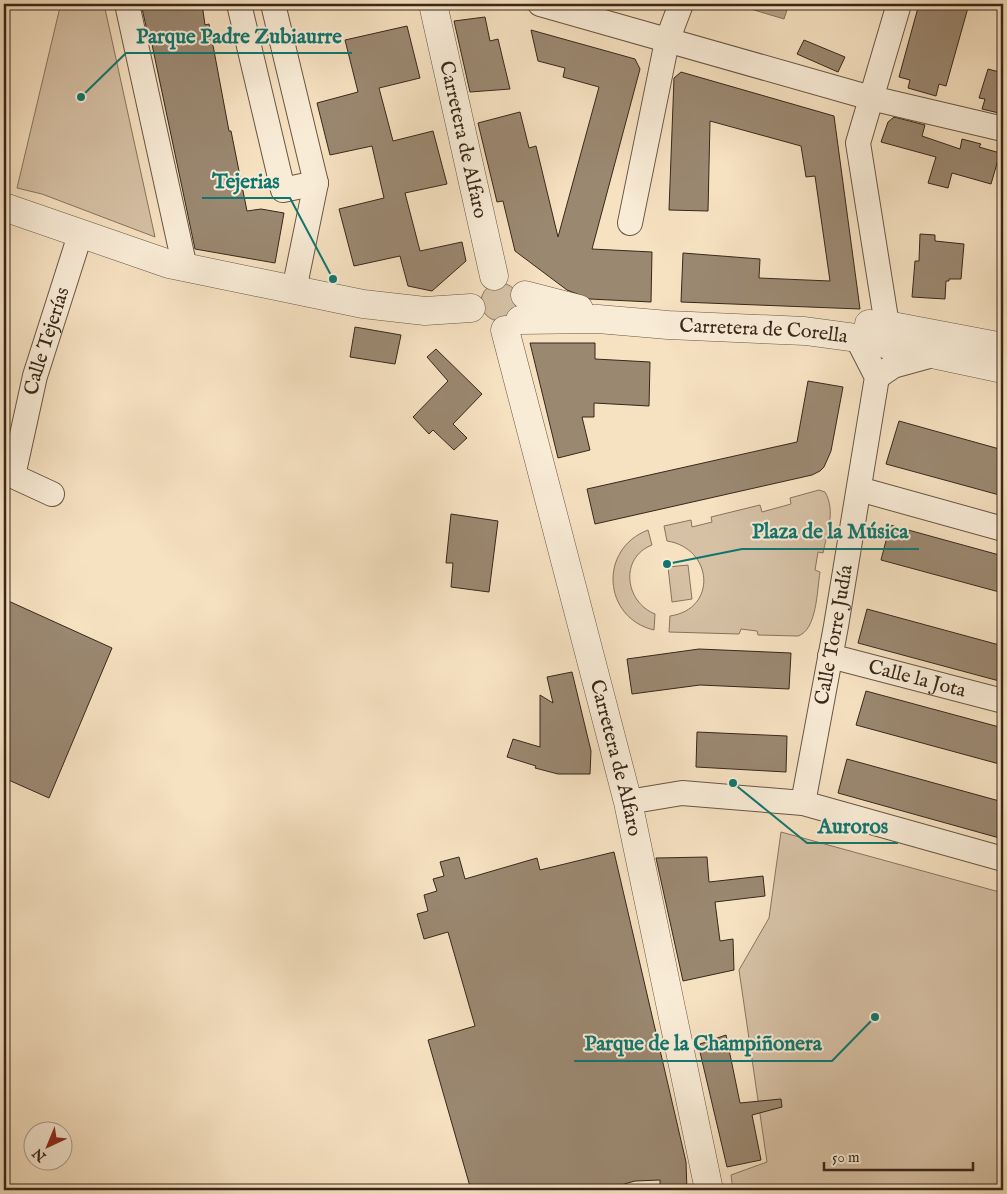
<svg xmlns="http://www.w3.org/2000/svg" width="1007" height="1194" font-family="'IM FELL English',serif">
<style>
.green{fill:#d6c1a5;stroke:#877460}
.water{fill:#b5a288;stroke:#83715c}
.building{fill:#9b8871;stroke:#38271a}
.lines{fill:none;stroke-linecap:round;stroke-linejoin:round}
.minor-casing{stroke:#685644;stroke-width:26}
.tertiary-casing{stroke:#685644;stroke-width:29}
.minor{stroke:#f9ecd7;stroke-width:24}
.tertiary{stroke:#f9ecd7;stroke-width:28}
.labels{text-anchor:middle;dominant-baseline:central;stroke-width:4;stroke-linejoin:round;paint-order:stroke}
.street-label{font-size:20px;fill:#38271a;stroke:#f9ecd7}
.leader{fill:none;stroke:#0f766e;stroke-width:2}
.callout-dot{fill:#0f766e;stroke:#f9ecd7;stroke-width:2}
.callout-label{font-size:21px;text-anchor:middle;font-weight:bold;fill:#0f766e;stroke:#f9ecd7;stroke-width:4;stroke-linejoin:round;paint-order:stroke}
</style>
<rect width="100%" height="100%" fill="#f6e1c1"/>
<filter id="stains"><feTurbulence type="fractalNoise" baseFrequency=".004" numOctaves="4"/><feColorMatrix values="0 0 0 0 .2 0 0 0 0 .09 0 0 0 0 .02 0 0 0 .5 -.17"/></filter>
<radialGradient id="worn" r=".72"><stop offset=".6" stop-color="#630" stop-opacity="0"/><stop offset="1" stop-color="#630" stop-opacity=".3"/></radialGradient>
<path class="green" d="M 58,4 L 104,4 L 155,237 L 42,194 L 17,188 L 60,7 Z
M481 302a19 19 0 1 1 38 0a19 19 0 1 1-38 0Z
M 819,490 L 825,492 C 836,511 827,533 823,553 L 818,552 L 815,570 L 820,572 C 817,590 817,630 798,636 L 758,635 L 757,631 L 741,629 L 739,634 L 669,632 L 670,616 C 718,609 713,548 667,541 L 664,526 L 691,520 L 692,527 L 712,522 L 711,517 L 760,505 L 762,512 L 791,504 L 790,498 Z
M 648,530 L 652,545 C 619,558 625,602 655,614 L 654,630 C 603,618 598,549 648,530 Z
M 688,565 L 692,599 L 672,602 L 668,567 Z
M 781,832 L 1003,893 L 1003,1190 L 733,1190 L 731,1175 L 767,1162 L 739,970 L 769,918 Z"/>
<path class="water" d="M 745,4 L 789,4 L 784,19 L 744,7 Z"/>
<path class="building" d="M 141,4 L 202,4 L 205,25 L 209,24 L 229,131 L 231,131 L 247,211 L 261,209 L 284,213 L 275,263 L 195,249 L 150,35 L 148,35 Z
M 919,4 L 969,4 L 946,86 L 939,84 L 936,96 L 908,88 L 910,80 L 899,77 Z
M 485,17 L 490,41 L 498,39 L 510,89 L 470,92 L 454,21 Z
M 407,26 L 420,78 L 379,88 L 393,141 L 433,131 L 447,184 L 405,193 L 420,251 L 462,242 L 466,261 L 432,291 L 408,286 L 400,256 L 354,266 L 339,209 L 384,198 L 372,146 L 330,155 L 317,103 L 358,92 L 345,40 Z
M 531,30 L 635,59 L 640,69 L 592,249 L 652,252 L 651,302 L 590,299 L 567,290 L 515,251 L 503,201 L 497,202 L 478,123 L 520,112 L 529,148 L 536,146 L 558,237 L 599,87 L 563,77 L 565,68 L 538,61 Z
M 804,40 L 845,57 L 838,72 L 797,54 Z
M 988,69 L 1003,73 L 1003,114 L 982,109 L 985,99 L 979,98 Z
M 681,72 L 834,116 L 860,309 L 681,302 L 683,253 L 760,259 L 759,278 L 830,281 L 815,176 L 806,177 L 801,146 L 710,121 L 708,211 L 669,210 L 674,78 Z
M 894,117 L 925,125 L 922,136 L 960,149 L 962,139 L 981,144 L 979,147 L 1000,153 L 991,184 L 952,173 L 948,188 L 928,183 L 936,157 L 881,142 L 888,122 Z
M 920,234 L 935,235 L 935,241 L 964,244 L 961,279 L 949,279 L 949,281 L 946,281 L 945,299 L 912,297 L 915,261 L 919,261 Z
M 355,327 L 401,335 L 395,364 L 350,357 Z
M 530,343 L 595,343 L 595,359 L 650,362 L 649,406 L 594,403 L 594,417 L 582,417 L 590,450 L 558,458 Z
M 436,349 L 482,394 L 453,424 L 467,438 L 454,450 L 433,430 L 429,434 L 413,417 L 448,381 L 427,357 Z
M 808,381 L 843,387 L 831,451 L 824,467 L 820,471 L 812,475 L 595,524 L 587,489 L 797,442 Z
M 899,421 L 1003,450 L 1003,496 L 886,464 Z
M 451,514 L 498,521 L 489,592 L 451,587 L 453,563 L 446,563 Z
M 890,525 L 1003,556 L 1003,593 L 881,560 Z
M 4,599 L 112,648 L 49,798 L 4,778 Z
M 867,609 L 1003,646 L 1003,682 L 858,643 Z
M 699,649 L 791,653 L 789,689 L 700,685 L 632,694 L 627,659 Z
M 572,672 L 591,751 L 590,774 L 558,774 L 535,768 L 536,766 L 507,757 L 513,739 L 540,747 L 540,695 L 553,703 L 547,677 Z
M 866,691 L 1003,728 L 1003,765 L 856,725 Z
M 697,732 L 787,736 L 786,772 L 696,767 Z
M 847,759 L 1003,802 L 1003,839 L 838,793 Z
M 614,852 L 686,1162 L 687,1190 L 660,1190 L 660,1180 L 635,1181 L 603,1190 L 471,1190 L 428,1040 L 475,1026 L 448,932 L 424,939 L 417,914 L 428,911 L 424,895 L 437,891 L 433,879 L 444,876 L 440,862 L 459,857 L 465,879 L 537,858 L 540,870 Z
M 707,857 L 709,882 L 763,876 L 765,896 L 715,902 L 720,941 L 733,939 L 734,970 L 683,981 L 656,858 Z
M 726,1035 L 740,1103 L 781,1099 L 782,1107 L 752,1115 L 761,1160 L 727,1167 L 700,1052 L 700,1044 Z"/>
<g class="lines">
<defs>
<g id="minor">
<path d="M 127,4 L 185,268"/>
<path d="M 239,4 L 283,190 L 316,183 L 273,4"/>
<path d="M 540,4 L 871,98 L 1003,129"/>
<path d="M 630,223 L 667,41 L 681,4"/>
<path d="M 294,290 L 316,183"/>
<path d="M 887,325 L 858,143 L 899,4"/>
<path d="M 877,377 L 893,366 L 933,355"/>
<path d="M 859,489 L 1003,529"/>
<path id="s1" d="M 52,494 L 13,476 L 35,376 L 80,235"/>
<path id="s2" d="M 830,656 L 1003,701"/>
<path d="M 628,802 L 682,793 L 803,803 L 1003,859"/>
<path id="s3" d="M 803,803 L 836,626 L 877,377 L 857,338"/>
</g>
<g id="tertiary">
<path id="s4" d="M 433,4 L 494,276"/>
<path d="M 4,207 L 169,264 L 363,304 L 425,311 L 471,308"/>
<path d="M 525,295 L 579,309"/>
<path id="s5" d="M 520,320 L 598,319 L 668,325 L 805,331 L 857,338 L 1003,369"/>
<path d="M 869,324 L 887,325 L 1003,347"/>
<path id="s6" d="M 505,330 L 628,802 L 709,1190"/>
</g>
</defs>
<use href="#minor" class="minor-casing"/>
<use href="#tertiary" class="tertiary-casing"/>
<use href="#minor" class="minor"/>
<use href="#tertiary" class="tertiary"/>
</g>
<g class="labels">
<g class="street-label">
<text stroke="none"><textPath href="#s4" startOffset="139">Carretera de Alfaro</textPath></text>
<text stroke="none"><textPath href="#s5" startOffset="244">Carretera de Corella</textPath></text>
<text stroke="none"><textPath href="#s1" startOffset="182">Calle Tejerías</textPath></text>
<text stroke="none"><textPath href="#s3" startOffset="171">Calle Torre Judía</textPath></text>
<text stroke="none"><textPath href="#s2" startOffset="90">Calle la Jota</textPath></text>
<text stroke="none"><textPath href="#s6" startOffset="442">Carretera de Alfaro</textPath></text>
</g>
</g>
<path class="leader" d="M81 97L126 53H352M333 279L290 198H202M667 564L742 549H919M733 783L807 843H898M875 1017L832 1061H574"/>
<g class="callout-dot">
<circle cx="81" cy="97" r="5"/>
<circle cx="333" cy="279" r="5"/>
<circle cx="667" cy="564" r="5"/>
<circle cx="733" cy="783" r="5"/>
<circle cx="875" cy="1017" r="5"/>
</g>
<g class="callout-label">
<text x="239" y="43">Parque Padre Zubiaurre</text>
<text x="246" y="188">Tejerias</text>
<text x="830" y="538">Plaza de la Música</text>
<text x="853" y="833">Auroros</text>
<text x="703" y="1050">Parque de la Champiñonera</text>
</g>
<rect width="1007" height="1194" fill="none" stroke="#f6e1c1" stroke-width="20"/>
<rect x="5" y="5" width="997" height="1184" fill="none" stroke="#38271a" stroke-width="2.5"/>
<rect x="10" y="10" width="987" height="1174" fill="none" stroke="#38271a"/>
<g transform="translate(48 1146) rotate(224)"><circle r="24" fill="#f9ecd7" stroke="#ac9d8b"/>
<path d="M0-4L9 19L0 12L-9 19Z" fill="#8f2418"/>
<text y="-8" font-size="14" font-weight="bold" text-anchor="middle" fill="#38271a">N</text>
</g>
<path d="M824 1162v8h149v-8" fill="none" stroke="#38271a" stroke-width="2.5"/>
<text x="832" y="1162" font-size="15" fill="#38271a" stroke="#f9ecd7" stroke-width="4" paint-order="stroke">50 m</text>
<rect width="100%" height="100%" filter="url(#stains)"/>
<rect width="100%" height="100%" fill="url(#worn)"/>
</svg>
